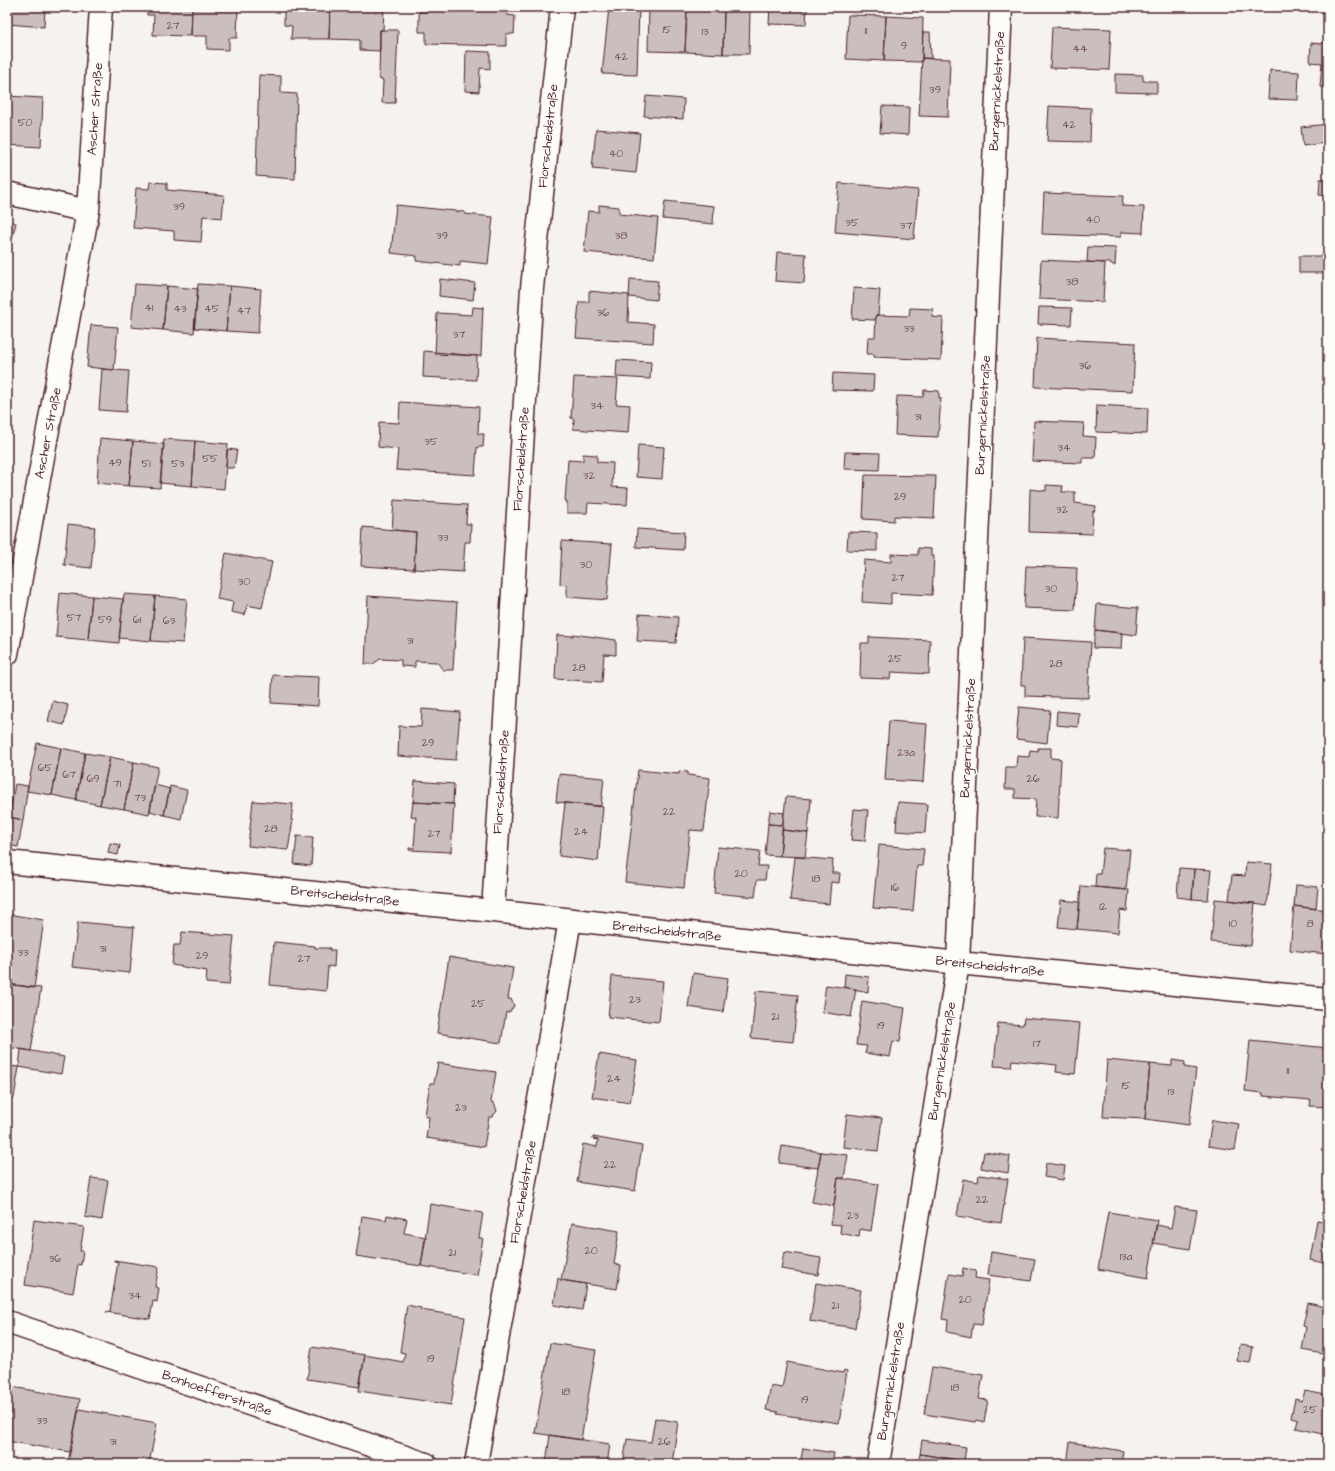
<svg xmlns="http://www.w3.org/2000/svg" width="1335" height="1471" font-family="'Architects Daughter',sans-serif">
<style>
.building{fill:#cbbfbe;stroke:#4a1f2b}
.lines{fill:none;stroke-linecap:round;stroke-linejoin:round}
.minor-casing{stroke:#4a1f2b;stroke-width:25}
.minor{stroke:#fdfcf7;stroke-width:22}
.labels{text-anchor:middle;dominant-baseline:central;stroke-width:3;stroke-linejoin:round;paint-order:stroke}
.number-label{font-size:11px;fill:#6a4750}
.street-label{font-size:13px;fill:#4a1f2b;stroke:#fdfcf7}
</style>
<rect width="100%" height="100%" fill="#f6f3ef"/>
<filter id="ink" filterUnits="userSpaceOnUse"><feTurbulence type="fractalNoise" baseFrequency=".025" numOctaves="2"/><feDisplacementMap in="SourceGraphic" scale="8" xChannelSelector="R" yChannelSelector="G"/><feConvolveMatrix kernelMatrix="1 2 1 2 8 2 1 2 1" color-interpolation-filters="sRGB"/></filter>
<g filter="url(#ink)">
<path class="building" d="M 7,7 L 45,7 L 44,27 L 7,24 Z
M 147,7 L 192,7 L 191,36 L 153,35 L 154,15 L 147,15 Z
M 192,7 L 238,7 L 237,38 L 229,38 L 229,50 L 207,49 L 207,36 L 191,36 Z
M 284,7 L 330,7 L 329,39 L 291,39 L 292,26 L 284,25 Z
M 330,7 L 384,7 L 383,30 L 380,30 L 380,51 L 360,50 L 360,40 L 329,39 Z
M 427,7 L 507,7 L 507,15 L 515,16 L 514,34 L 506,34 L 506,46 L 426,44 L 426,32 L 419,32 L 419,12 L 427,12 Z
M 609,7 L 639,7 L 637,75 L 602,74 Z
M 649,7 L 687,8 L 685,52 L 648,51 Z
M 770,7 L 807,7 L 806,25 L 769,24 Z
M 687,8 L 724,9 L 723,54 L 685,52 Z
M 724,9 L 750,10 L 749,54 L 723,54 Z
M 848,15 L 886,16 L 884,61 L 846,59 Z
M 886,16 L 923,18 L 922,62 L 884,61 Z
M 1052,27 L 1111,29 L 1109,70 L 1050,68 Z
M 380,30 L 398,30 L 395,103 L 382,103 L 383,80 L 379,79 Z
M 923,32 L 930,32 L 931,59 L 922,58 Z
M 1322,42 L 1328,43 L 1328,87 L 1320,87 L 1322,63 L 1310,62 L 1311,43 L 1322,44 Z
M 466,51 L 490,52 L 490,69 L 480,68 L 479,92 L 465,91 Z
M 922,58 L 950,59 L 948,117 L 919,116 Z
M 1270,70 L 1299,72 L 1298,100 L 1268,99 Z
M 1115,74 L 1143,75 L 1143,81 L 1157,81 L 1157,93 L 1115,92 Z
M 259,75 L 281,76 L 281,93 L 297,94 L 295,179 L 256,176 Z
M 7,96 L 43,98 L 41,147 L 7,145 Z
M 646,96 L 684,99 L 683,119 L 644,116 Z
M 882,106 L 909,107 L 908,135 L 880,133 Z
M 1049,106 L 1091,108 L 1090,142 L 1047,141 Z
M 1328,124 L 1328,163 L 1327,163 L 1325,143 L 1303,146 L 1301,127 Z
M 596,129 L 640,133 L 636,173 L 592,169 Z
M 1320,179 L 1328,179 L 1328,196 L 1319,195 Z
M 150,182 L 167,183 L 167,190 L 224,195 L 222,218 L 203,216 L 201,242 L 174,240 L 174,231 L 133,228 L 136,188 L 149,189 Z
M 839,183 L 918,190 L 914,239 L 835,232 Z
M 1044,193 L 1123,196 L 1122,206 L 1144,207 L 1143,233 L 1121,232 L 1121,237 L 1042,234 Z
M 665,201 L 714,206 L 713,224 L 663,219 Z
M 396,205 L 465,212 L 465,214 L 493,217 L 488,264 L 460,261 L 460,266 L 416,261 L 417,256 L 391,253 Z
M 599,205 L 619,207 L 619,214 L 658,218 L 654,258 L 584,252 L 588,211 L 599,212 Z
M 7,221 L 16,223 L 12,239 L 7,238 Z
M 1088,247 L 1116,248 L 1115,266 L 1110,263 L 1087,262 Z
M 777,252 L 806,254 L 804,283 L 775,281 Z
M 1299,256 L 1326,256 L 1325,273 L 1299,273 Z
M 1041,260 L 1105,263 L 1103,302 L 1039,299 Z
M 440,279 L 475,283 L 473,300 L 439,296 Z
M 630,279 L 658,281 L 656,300 L 629,297 Z
M 135,284 L 167,286 L 163,330 L 131,327 Z
M 198,284 L 230,286 L 226,331 L 194,328 Z
M 167,286 L 198,289 L 194,333 L 163,330 Z
M 230,286 L 261,289 L 258,333 L 226,331 Z
M 854,288 L 880,290 L 878,315 L 876,315 L 875,320 L 852,319 Z
M 589,291 L 629,295 L 628,322 L 654,324 L 653,343 L 576,338 L 579,302 L 589,302 Z
M 483,306 L 481,356 L 435,354 L 437,313 L 472,315 L 473,307 L 483,308 Z
M 1039,307 L 1072,308 L 1071,325 L 1038,324 Z
M 910,308 L 933,309 L 932,317 L 943,318 L 941,360 L 874,357 L 874,354 L 867,354 L 868,337 L 875,337 L 876,315 L 909,316 Z
M 91,325 L 118,327 L 114,370 L 87,367 Z
M 1037,338 L 1135,343 L 1133,391 L 1035,387 Z
M 424,351 L 477,356 L 476,380 L 423,377 Z
M 617,360 L 651,362 L 650,379 L 616,377 Z
M 102,369 L 129,371 L 126,412 L 99,410 Z
M 833,373 L 874,375 L 873,391 L 832,390 Z
M 574,377 L 618,379 L 616,404 L 630,405 L 628,433 L 573,429 L 574,419 L 571,418 Z
M 924,390 L 939,391 L 939,398 L 941,398 L 938,437 L 895,435 L 897,396 L 923,397 Z
M 400,402 L 479,407 L 478,434 L 484,434 L 483,447 L 477,447 L 475,475 L 396,470 L 398,449 L 378,447 L 379,422 L 399,423 Z
M 1097,405 L 1148,408 L 1147,434 L 1096,432 Z
M 1034,421 L 1084,423 L 1083,436 L 1096,437 L 1095,458 L 1082,458 L 1082,463 L 1032,461 Z
M 100,438 L 133,441 L 129,486 L 97,483 Z
M 164,439 L 195,441 L 192,486 L 160,483 Z
M 133,441 L 164,444 L 160,488 L 129,486 Z
M 195,441 L 228,444 L 224,489 L 192,486 Z
M 638,445 L 664,447 L 662,479 L 636,477 Z
M 227,449 L 237,450 L 234,468 L 226,468 Z
M 845,452 L 880,453 L 879,470 L 844,469 Z
M 583,454 L 597,455 L 597,462 L 613,463 L 612,487 L 628,488 L 627,505 L 588,503 L 587,513 L 567,513 L 567,501 L 565,501 L 568,460 L 583,461 Z
M 865,475 L 936,476 L 934,518 L 894,516 L 894,521 L 863,519 Z
M 1046,485 L 1063,486 L 1062,492 L 1075,492 L 1075,503 L 1096,506 L 1095,511 L 1093,511 L 1092,534 L 1029,532 L 1030,489 L 1046,491 Z
M 394,500 L 467,505 L 466,524 L 471,524 L 470,542 L 465,542 L 463,572 L 414,569 L 416,532 L 392,530 Z
M 68,524 L 95,527 L 91,568 L 64,565 Z
M 363,527 L 416,532 L 414,569 L 361,566 Z
M 637,529 L 684,532 L 683,550 L 636,547 Z
M 848,532 L 877,533 L 877,551 L 847,550 Z
M 562,541 L 612,544 L 607,600 L 567,597 L 567,585 L 560,584 Z
M 918,548 L 931,549 L 931,556 L 934,556 L 932,595 L 891,593 L 891,604 L 862,602 L 864,560 L 891,562 L 891,554 L 918,555 Z
M 226,553 L 272,562 L 262,608 L 247,605 L 245,615 L 231,612 L 233,602 L 217,599 Z
M 1026,566 L 1077,568 L 1075,610 L 1024,608 Z
M 60,593 L 92,596 L 88,640 L 56,637 Z
M 124,594 L 155,596 L 151,641 L 119,638 Z
M 92,596 L 123,599 L 119,643 L 88,640 Z
M 155,596 L 187,599 L 183,643 L 151,641 Z
M 368,596 L 457,602 L 453,670 L 443,670 L 437,662 L 415,661 L 415,667 L 401,666 L 401,660 L 380,659 L 373,664 L 365,664 Z
M 1097,604 L 1138,608 L 1136,635 L 1095,630 Z
M 639,614 L 678,617 L 676,643 L 637,641 Z
M 1095,630 L 1122,633 L 1121,649 L 1093,648 Z
M 573,634 L 616,640 L 616,655 L 604,654 L 602,682 L 555,679 L 557,635 L 573,636 Z
M 869,637 L 930,640 L 929,674 L 891,672 L 890,679 L 860,678 L 861,643 L 869,643 Z
M 1023,638 L 1091,642 L 1088,698 L 1025,696 L 1025,685 L 1021,685 Z
M 273,675 L 319,677 L 318,706 L 271,703 Z
M 53,701 L 68,705 L 64,725 L 48,721 Z
M 1019,707 L 1050,710 L 1047,743 L 1016,739 Z
M 422,709 L 460,712 L 456,760 L 398,756 L 399,726 L 421,727 Z
M 1057,711 L 1079,713 L 1078,727 L 1056,725 Z
M 889,721 L 927,724 L 923,782 L 885,780 Z
M 37,743 L 61,748 L 52,795 L 27,791 Z
M 61,748 L 85,753 L 76,800 L 52,795 Z
M 1038,748 L 1051,748 L 1051,758 L 1061,759 L 1058,818 L 1035,817 L 1036,799 L 1015,798 L 1015,789 L 1005,789 L 1006,767 L 1016,767 L 1017,756 L 1029,757 L 1030,750 L 1038,751 Z
M 85,753 L 110,757 L 100,805 L 76,800 Z
M 110,757 L 134,762 L 124,809 L 100,805 Z
M 134,762 L 158,767 L 149,814 L 124,809 Z
M 638,770 L 679,774 L 679,771 L 688,772 L 688,775 L 710,778 L 704,831 L 690,830 L 684,888 L 625,882 Z
M 559,774 L 604,778 L 601,806 L 556,802 Z
M 415,781 L 454,784 L 453,804 L 413,802 Z
M 15,784 L 28,786 L 23,820 L 9,817 Z
M 155,785 L 170,789 L 164,815 L 150,811 Z
M 170,786 L 187,790 L 181,819 L 164,815 Z
M 786,797 L 811,799 L 808,833 L 782,830 Z
M 253,801 L 293,804 L 291,820 L 293,820 L 288,850 L 248,846 Z
M 412,802 L 454,804 L 451,852 L 409,850 L 409,848 L 414,848 L 416,817 L 411,816 L 413,803 Z
M 898,802 L 927,804 L 925,833 L 896,831 Z
M 565,803 L 603,807 L 598,861 L 559,856 Z
M 854,809 L 868,810 L 865,841 L 851,840 Z
M 770,811 L 784,813 L 783,825 L 768,824 Z
M 9,817 L 23,820 L 18,847 L 7,845 Z
M 768,824 L 783,825 L 780,856 L 765,855 Z
M 782,830 L 808,833 L 805,857 L 780,856 Z
M 297,836 L 313,837 L 311,866 L 294,864 Z
M 110,843 L 120,845 L 118,855 L 108,853 Z
M 879,845 L 924,849 L 922,866 L 917,866 L 913,911 L 873,908 Z
M 718,847 L 760,851 L 758,866 L 767,866 L 765,880 L 757,880 L 755,897 L 714,893 Z
M 1103,848 L 1130,850 L 1126,890 L 1095,887 L 1096,874 L 1100,874 Z
M 795,857 L 833,860 L 832,873 L 840,873 L 839,883 L 831,882 L 829,904 L 790,900 Z
M 1246,862 L 1272,864 L 1267,906 L 1229,900 L 1232,875 L 1245,876 Z
M 1179,868 L 1194,869 L 1192,899 L 1177,897 Z
M 1194,869 L 1211,870 L 1208,900 L 1192,899 Z
M 1296,885 L 1318,887 L 1316,909 L 1294,906 Z
M 1081,886 L 1129,890 L 1127,911 L 1120,910 L 1118,933 L 1077,929 Z
M 1215,899 L 1255,903 L 1251,946 L 1211,942 Z
M 1061,900 L 1080,902 L 1077,929 L 1058,927 Z
M 1294,906 L 1328,910 L 1326,954 L 1290,950 Z
M 7,914 L 44,920 L 34,988 L 7,984 Z
M 78,922 L 134,927 L 130,973 L 72,967 Z
M 182,932 L 234,936 L 229,985 L 206,983 L 207,971 L 172,965 L 174,945 L 180,945 Z
M 274,942 L 315,946 L 315,948 L 330,948 L 329,950 L 335,950 L 334,967 L 328,966 L 326,991 L 270,985 Z
M 449,957 L 513,968 L 508,999 L 511,999 L 514,1006 L 509,1013 L 506,1012 L 501,1043 L 437,1033 Z
M 693,973 L 728,978 L 723,1012 L 688,1007 Z
M 845,974 L 869,977 L 868,992 L 844,987 Z
M 612,976 L 663,981 L 659,1022 L 608,1017 Z
M 7,984 L 41,988 L 31,1051 L 7,1047 Z
M 826,985 L 856,989 L 851,1017 L 822,1012 Z
M 756,991 L 798,995 L 793,1042 L 751,1038 Z
M 862,1001 L 905,1008 L 900,1042 L 893,1041 L 890,1057 L 865,1053 L 867,1046 L 856,1045 Z
M 1024,1018 L 1080,1023 L 1075,1074 L 1056,1072 L 1057,1065 L 1012,1060 L 1011,1067 L 994,1066 L 998,1023 L 1023,1025 Z
M 1250,1040 L 1328,1048 L 1328,1107 L 1310,1106 L 1311,1100 L 1263,1096 L 1263,1093 L 1245,1091 Z
M 21,1049 L 64,1057 L 61,1074 L 19,1067 Z
M 599,1054 L 637,1060 L 630,1103 L 592,1097 Z
M 1107,1060 L 1150,1064 L 1145,1119 L 1103,1117 Z
M 1172,1060 L 1185,1062 L 1184,1067 L 1196,1069 L 1189,1125 L 1145,1119 L 1150,1064 L 1172,1066 Z
M 438,1063 L 496,1072 L 491,1102 L 494,1103 L 497,1111 L 492,1117 L 489,1117 L 484,1147 L 426,1138 L 429,1117 L 425,1116 L 430,1083 L 434,1083 Z
M 7,1066 L 19,1067 L 14,1098 L 8,1097 L 7,1104 Z
M 847,1114 L 882,1118 L 878,1151 L 843,1147 Z
M 1212,1120 L 1239,1124 L 1235,1150 L 1208,1146 Z
M 593,1137 L 642,1146 L 635,1191 L 577,1182 L 583,1144 L 597,1147 L 598,1140 L 593,1139 Z
M 782,1146 L 821,1152 L 818,1168 L 779,1163 Z
M 821,1152 L 848,1155 L 844,1178 L 838,1178 L 834,1206 L 812,1202 Z
M 984,1152 L 1010,1156 L 1008,1173 L 981,1168 Z
M 1046,1163 L 1065,1166 L 1063,1180 L 1044,1177 Z
M 979,1175 L 1008,1179 L 1001,1223 L 957,1216 L 963,1179 L 978,1182 Z
M 91,1178 L 108,1180 L 102,1220 L 85,1217 Z
M 838,1178 L 878,1184 L 871,1231 L 860,1229 L 859,1237 L 840,1233 L 841,1225 L 831,1224 Z
M 430,1204 L 483,1213 L 479,1238 L 483,1238 L 477,1275 L 421,1266 Z
M 1175,1207 L 1197,1210 L 1190,1249 L 1153,1243 L 1157,1225 L 1171,1228 Z
M 1108,1212 L 1157,1220 L 1148,1278 L 1098,1269 Z
M 387,1215 L 407,1219 L 404,1233 L 426,1237 L 421,1266 L 356,1256 L 362,1216 L 386,1220 Z
M 34,1220 L 84,1227 L 80,1251 L 83,1251 L 81,1265 L 78,1264 L 73,1293 L 25,1285 Z
M 1317,1220 L 1328,1222 L 1328,1264 L 1310,1260 Z
M 572,1223 L 619,1231 L 614,1264 L 621,1266 L 617,1289 L 561,1280 Z
M 784,1252 L 821,1258 L 818,1275 L 781,1269 Z
M 991,1252 L 1035,1259 L 1031,1281 L 988,1275 Z
M 114,1260 L 159,1267 L 155,1287 L 159,1288 L 157,1302 L 153,1301 L 150,1319 L 106,1312 L 110,1311 L 118,1262 L 114,1261 Z
M 963,1268 L 976,1271 L 975,1278 L 989,1280 L 982,1325 L 973,1324 L 971,1337 L 947,1332 L 948,1320 L 942,1319 L 949,1274 L 962,1276 Z
M 558,1278 L 561,1280 L 586,1284 L 582,1310 L 554,1305 Z
M 816,1283 L 861,1290 L 855,1328 L 810,1321 Z
M 1308,1303 L 1325,1307 L 1325,1305 L 1328,1305 L 1328,1355 L 1302,1350 L 1306,1327 L 1303,1326 Z
M 407,1305 L 421,1308 L 421,1310 L 465,1317 L 451,1405 L 359,1391 L 365,1355 L 403,1362 L 405,1353 L 400,1352 Z
M 550,1343 L 596,1350 L 581,1440 L 535,1433 Z
M 1240,1345 L 1253,1347 L 1250,1363 L 1237,1361 Z
M 312,1347 L 365,1355 L 359,1387 L 307,1379 Z
M 787,1362 L 843,1373 L 844,1370 L 847,1371 L 839,1423 L 777,1414 L 778,1412 L 766,1410 L 771,1386 L 782,1388 Z
M 932,1367 L 983,1375 L 979,1399 L 988,1400 L 984,1422 L 976,1420 L 975,1422 L 924,1414 Z
M 7,1386 L 80,1399 L 70,1452 L 7,1441 Z
M 1328,1390 L 1328,1435 L 1296,1428 L 1298,1420 L 1291,1418 L 1295,1399 L 1302,1401 L 1305,1391 L 1326,1395 Z
M 79,1409 L 157,1423 L 149,1464 L 80,1464 L 68,1462 Z
M 655,1418 L 678,1422 L 672,1464 L 623,1464 L 627,1439 L 651,1442 Z
M 550,1435 L 610,1444 L 607,1464 L 546,1463 Z
M 922,1440 L 966,1447 L 964,1461 L 920,1454 Z
M 1070,1442 L 1123,1451 L 1121,1464 L 1067,1464 Z
M 803,1448 L 834,1453 L 832,1464 L 800,1464 Z
M 920,1454 L 964,1461 L 981,1464 L 918,1464 Z"/>
<g class="lines">
<defs>
<path id="minor" d="M 7,193 L 88,211
M 7,654 L 88,211 L 101,7
M 7,862 L 493,911 L 958,963 L 1328,999
M 493,911 L 532,288 L 562,7
M 7,1322 L 426,1464
M 476,1464 L 570,920
M 878,1464 L 958,963 L 1001,7"/>
</defs>
<use href="#minor" class="minor-casing"/>
<use href="#minor" class="minor"/>
</g>
</g>
<g class="labels">
<g class="number-label">
<text x="173" y="25">27</text>
<text x="667" y="29">15</text>
<text x="866" y="30">11</text>
<text x="705" y="31">13</text>
<text x="904" y="45">9</text>
<text x="1080" y="48">44</text>
<text x="621" y="56">42</text>
<text x="935" y="89">39</text>
<text x="25" y="122">50</text>
<text x="1069" y="124">42</text>
<text x="616" y="153">40</text>
<text x="179" y="206">39</text>
<text x="1093" y="219">40</text>
<text x="852" y="222">35</text>
<text x="906" y="225">37</text>
<text x="442" y="235">39</text>
<text x="621" y="235">38</text>
<text x="1072" y="281">38</text>
<text x="149" y="307">41</text>
<text x="180" y="308">43</text>
<text x="212" y="308">45</text>
<text x="244" y="310">47</text>
<text x="603" y="312">36</text>
<text x="909" y="328">33</text>
<text x="459" y="334">37</text>
<text x="1085" y="365">36</text>
<text x="597" y="405">34</text>
<text x="918" y="416">31</text>
<text x="431" y="441">35</text>
<text x="1064" y="447">34</text>
<text x="210" y="458">55</text>
<text x="115" y="462">49</text>
<text x="146" y="463">51</text>
<text x="178" y="463">53</text>
<text x="589" y="475">32</text>
<text x="900" y="496">29</text>
<text x="1062" y="509">32</text>
<text x="443" y="537">33</text>
<text x="586" y="564">30</text>
<text x="898" y="577">27</text>
<text x="244" y="581">30</text>
<text x="1051" y="588">30</text>
<text x="74" y="617">57</text>
<text x="105" y="619">59</text>
<text x="137" y="619">61</text>
<text x="169" y="620">63</text>
<text x="410" y="640">31</text>
<text x="895" y="658">25</text>
<text x="1056" y="663">28</text>
<text x="579" y="667">28</text>
<text x="428" y="742">29</text>
<text x="906" y="752">23a</text>
<text x="45" y="767">65</text>
<text x="69" y="774">67</text>
<text x="93" y="778">69</text>
<text x="1033" y="778">26</text>
<text x="117" y="783">71</text>
<text x="140" y="797">73</text>
<text x="669" y="811">22</text>
<text x="271" y="828">28</text>
<text x="581" y="831">24</text>
<text x="434" y="833">27</text>
<text x="741" y="873">20</text>
<text x="816" y="878">18</text>
<text x="895" y="887">16</text>
<text x="1103" y="906">12</text>
<text x="1233" y="923">10</text>
<text x="1310" y="923">8</text>
<text x="103" y="948">31</text>
<text x="23" y="952">33</text>
<text x="202" y="955">29</text>
<text x="304" y="958">27</text>
<text x="635" y="999">23</text>
<text x="478" y="1003">25</text>
<text x="775" y="1016">21</text>
<text x="881" y="1025">19</text>
<text x="1037" y="1043">17</text>
<text x="1288" y="1070">11</text>
<text x="614" y="1078">24</text>
<text x="1126" y="1085">15</text>
<text x="1171" y="1091">13</text>
<text x="461" y="1107">23</text>
<text x="610" y="1164">22</text>
<text x="982" y="1199">22</text>
<text x="853" y="1215">23</text>
<text x="591" y="1250">20</text>
<text x="452" y="1252">21</text>
<text x="1126" y="1256">13a</text>
<text x="55" y="1258">36</text>
<text x="135" y="1295">34</text>
<text x="965" y="1299">20</text>
<text x="835" y="1305">21</text>
<text x="431" y="1358">19</text>
<text x="955" y="1387">18</text>
<text x="566" y="1391">18</text>
<text x="805" y="1399">19</text>
<text x="1310" y="1409">25</text>
<text x="42" y="1420">33</text>
<text x="113" y="1441">31</text>
<text x="664" y="1441">26</text>
</g>
<g class="street-label">
<text transform="translate(997 91) rotate(-87)">Burgernickelstraße</text>
<text transform="translate(95 109) rotate(-86)">Ascher Straße</text>
<text transform="translate(548 136) rotate(-84)">Florscheidstraße</text>
<text transform="translate(983 415) rotate(-87)">Burgernickelstraße</text>
<text transform="translate(48 433) rotate(-79)">Ascher Straße</text>
<text transform="translate(521 459) rotate(-86)">Florscheidstraße</text>
<text transform="translate(968 738) rotate(-87)">Burgernickelstraße</text>
<text transform="translate(501 782) rotate(-86)">Florscheidstraße</text>
<text transform="translate(345 896) rotate(6)">Breitscheidstraße</text>
<text transform="translate(667 931) rotate(6)">Breitscheidstraße</text>
<text transform="translate(990 966) rotate(6)">Breitscheidstraße</text>
<text transform="translate(942 1061) rotate(-81)">Burgernickelstraße</text>
<text transform="translate(523 1192) rotate(-80)">Florscheidstraße</text>
<text transform="translate(891 1381) rotate(-81)">Burgernickelstraße</text>
<text transform="translate(217 1393) rotate(19)">Bonhoefferstraße</text>
</g>
</g>
<rect width="1335" height="1471" fill="none" stroke="#fdfcf7" stroke-width="24"/>
<rect x="12" y="12" width="1311" height="1447" fill="none" stroke="#4a1f2b" stroke-width="1.5" filter="url(#ink)"/>
</svg>
